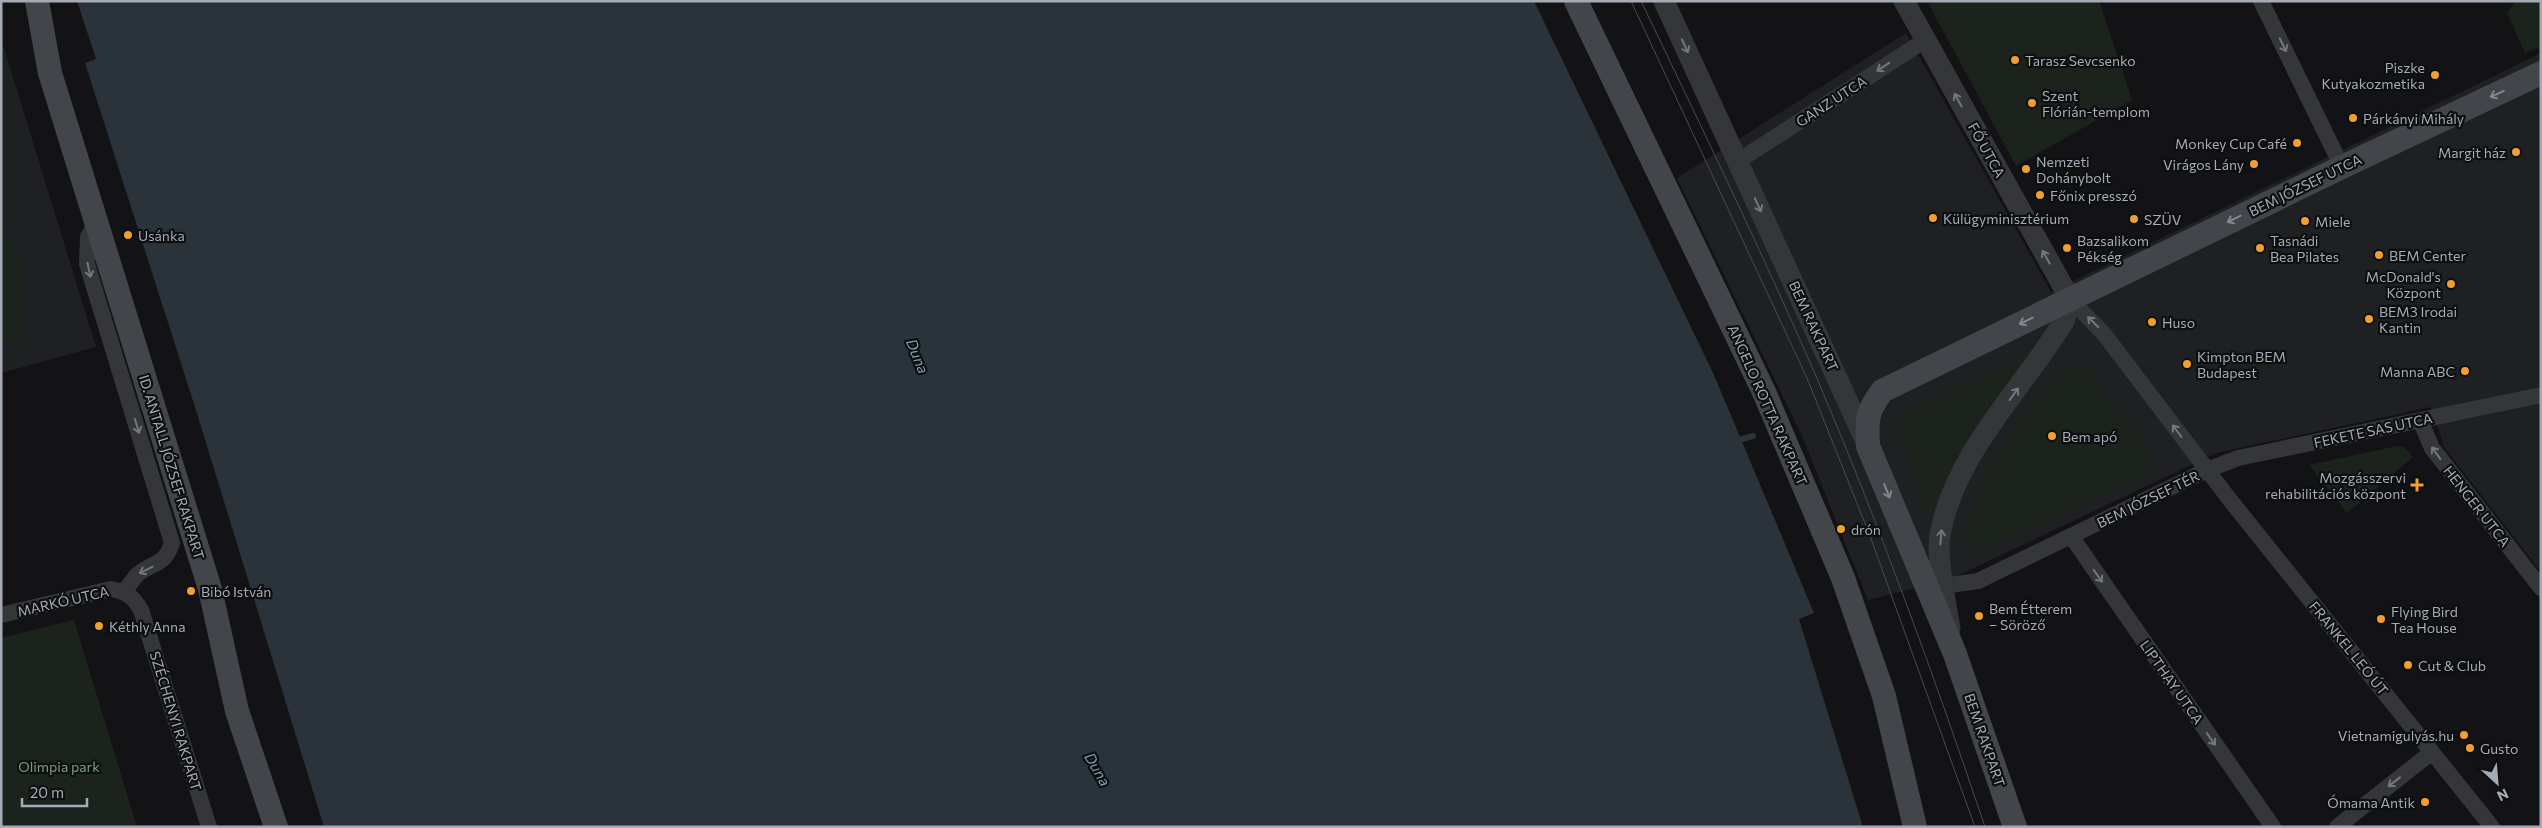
<svg xmlns="http://www.w3.org/2000/svg" width="2542" height="828" font-family="Commissioner,sans-serif">
<style>
.built{fill:#1f2022}
.green{fill:#1c231c}
.water{fill:#2a3339}
.lines{fill:none;stroke-linecap:round;stroke-linejoin:round}
.stream{stroke:#2a3339;stroke-width:6}
.minor{stroke:#34363a;stroke-width:16}
.tertiary{stroke:#34363a;stroke-width:21}
.secondary{stroke:#42454a;stroke-width:24}
.tram{stroke:#474a4f;stroke-width:1}
.oneway{stroke:#72767e}
.oneway2{stroke:#828790}
.poi-dot{fill:#f19f30;stroke:#0e0f10;stroke-width:2}
.labels{text-anchor:middle;dominant-baseline:central;stroke-width:4.5;stroke-linejoin:round;paint-order:stroke}
.poi-label{font-size:14px;fill:#a5abb5;stroke:#0e0f10;text-anchor:start}
.street-label{font-size:14px;fill:#a5abb5;stroke:#0e0f10}
.park-label{font-size:14px;fill:#7da07c;stroke:#0e0f10}
.water-label{font-size:15px;font-style:italic;fill:#7c9db1;stroke:#0e0f10}
</style>
<rect width="100%" height="100%" fill="#131315"/>
<path class="built" d="M 1906,33 L 2051,292 L 2541,53 L 2541,572 L 2444,447 L 2431,407 L 2216,453 L 1951,579 L 1868,600 L 1802,436 L 1677,178 Z
M 1,38 L 96,347 L 1,373 Z"/>
<path class="green" d="M 1927,1 L 2099,1 L 2132,100 L 2016,166 Z
M 2516,1 L 2541,1 L 2541,46 L 2525,53 L 2507,13 Z
M 1,222 L 26,274 L 23,338 L 1,344 Z
M 2024,358 L 2020,371 L 1958,455 L 1944,485 L 1937,513 L 1925,507 L 1900,432 L 1899,421 L 1905,413 Z
M 2067,367 L 2089,372 L 2154,461 L 2150,473 L 1981,551 L 1972,544 L 1965,532 L 1988,466 L 2045,388 Z
M 2397,446 L 2404,447 L 2413,457 L 2347,513 L 2309,465 Z
M 74,620 L 137,827 L 1,827 L 1,638 Z"/>
<path class="water" d="M 77,1 L 1534,1 L 1714,375 L 1814,613 L 1799,619 L 1863,827 L 324,827 L 195,407 L 85,63 L 96,59 Z"/>
<g class="lines">
<path class="stream" d="M 1735,441 L 1753,436"/>
<path class="minor" d="M 2261,1 L 2342,167
M 1738,161 L 1924,41
M 95,224 L 88,237 L 87,264 L 172,543 C 164,568 151,561 136,576 C 132,581 128,587 124,592
M 2070,299 L 2104,334 L 2230,500 L 2492,827
M 2420,420 L 2432,448 L 2541,588
M 2071,536 L 2273,827
M 1933,578 L 1943,586 L 1978,581 L 2207,470 L 2238,458 L 2541,395
M 1,615 L 111,589 C 126,592 133,596 141,610 L 209,827
M 2337,827 L 2432,752"/>
<path class="tertiary" d="M 1664,1 L 1868,446
M 1904,1 L 2070,299 L 2064,321 C 2022,390 1956,451 1940,534 C 1936,557 1946,604 1950,629"/>
<path class="secondary" d="M 37,1 L 50,73 L 210,589 L 237,711 L 276,827
M 1576,1 L 1764,392 L 1843,578 L 1884,696 L 1915,827
M 2015,827 L 1955,654 L 1868,446 C 1867,419 1866,413 1882,391 L 2342,167 L 2541,73"/>
<path class="tram" d="M 1631,1 L 1807,378 L 1870,536 L 1975,827
M 1641,1 C 1701,126 1761,250 1816,376 C 1879,524 1934,675 1985,827"/>
</g>
<defs><path id="oneway-shaft" d="M-6 0H5M1.5-3L5.5 0L1.5 3" fill="none" stroke-width="1.6" stroke-linecap="round" stroke-linejoin="round" transform="scale(1.25)"/></defs>
<g class="oneway">
<use href="#oneway-shaft" transform="translate(2283 45) rotate(64)"/>
<use href="#oneway-shaft" transform="translate(1685 46) rotate(65)"/>
<use href="#oneway-shaft" transform="translate(1883 67) rotate(147)"/>
<use href="#oneway-shaft" transform="translate(1958 100) rotate(-119)"/>
<use href="#oneway-shaft" transform="translate(1758 205) rotate(65)"/>
<use href="#oneway-shaft" transform="translate(2046 257) rotate(-119)"/>
<use href="#oneway-shaft" transform="translate(89 270) rotate(78)"/>
<use href="#oneway-shaft" transform="translate(2093 322) rotate(-135)"/>
<use href="#oneway-shaft" transform="translate(2014 394) rotate(-54)"/>
<use href="#oneway-shaft" transform="translate(137 426) rotate(73)"/>
<use href="#oneway-shaft" transform="translate(2177 431) rotate(-127)"/>
<use href="#oneway-shaft" transform="translate(2436 453) rotate(-126)"/>
<use href="#oneway-shaft" transform="translate(1941 537) rotate(-85)"/>
<use href="#oneway-shaft" transform="translate(146 570) rotate(153)"/>
<use href="#oneway-shaft" transform="translate(2098 576) rotate(55)"/>
<use href="#oneway-shaft" transform="translate(2211 739) rotate(55)"/>
<use href="#oneway-shaft" transform="translate(2394 782) rotate(142)"/>
</g>
<g class="oneway2">
<use href="#oneway-shaft" transform="translate(2497 94) rotate(155)"/>
<use href="#oneway-shaft" transform="translate(2234 219) rotate(154)"/>
<use href="#oneway-shaft" transform="translate(2026 321) rotate(154)"/>
<use href="#oneway-shaft" transform="translate(1887 491) rotate(68)"/>
</g>
<g class="poi-dot">
<circle cx="2015" cy="60" r="5"/>
<circle cx="2435" cy="75" r="5"/>
<circle cx="2032" cy="103" r="5"/>
<circle cx="2353" cy="118" r="5"/>
<circle cx="2297" cy="143" r="5"/>
<circle cx="2516" cy="152" r="5"/>
<circle cx="2254" cy="164" r="5"/>
<circle cx="2026" cy="169" r="5"/>
<circle cx="2040" cy="195" r="5"/>
<circle cx="1933" cy="218" r="5"/>
<circle cx="2134" cy="219" r="5"/>
<circle cx="2305" cy="221" r="5"/>
<circle cx="128" cy="235" r="5"/>
<circle cx="2067" cy="248" r="5"/>
<circle cx="2260" cy="248" r="5"/>
<circle cx="2379" cy="255" r="5"/>
<circle cx="2451" cy="284" r="5"/>
<circle cx="2369" cy="319" r="5"/>
<circle cx="2152" cy="322" r="5"/>
<circle cx="2187" cy="364" r="5"/>
<circle cx="2465" cy="371" r="5"/>
<circle cx="2052" cy="436" r="5"/>
<path d="M2414.5 477.5h5v5h5v5h-5v5h-5v-5h-5v-5h5z"/>
<circle cx="1841" cy="529" r="5"/>
<circle cx="191" cy="591" r="5"/>
<circle cx="1979" cy="616" r="5"/>
<circle cx="2381" cy="619" r="5"/>
<circle cx="99" cy="626" r="5"/>
<circle cx="2408" cy="665" r="5"/>
<circle cx="2464" cy="735" r="5"/>
<circle cx="2470" cy="748" r="5"/>
<circle cx="2425" cy="802" r="5"/>
</g>
<g class="labels">
<g class="poi-label">
<text x="2025" y="60">Tarasz Sevcsenko</text>
<text x="2425" y="67" text-anchor="end">Piszke<tspan x="2425" dy="16">Kutyakozmetika</tspan></text>
<text x="2042" y="95">Szent<tspan x="2042" dy="16">Flórián-templom</tspan></text>
<text x="2363" y="118">Párkányi Mihály</text>
<text x="2287" y="143" text-anchor="end">Monkey Cup Café</text>
<text x="2506" y="152" text-anchor="end">Margit ház</text>
<text x="2036" y="161">Nemzeti<tspan x="2036" dy="16">Dohánybolt</tspan></text>
<text x="2244" y="164" text-anchor="end">Virágos Lány</text>
<text x="2050" y="195">Főnix presszó</text>
<text x="1943" y="218">Külügyminisztérium</text>
<text x="2144" y="219">SZÜV</text>
<text x="2315" y="221">Miele</text>
<text x="138" y="235">Usánka</text>
<text x="2077" y="240">Bazsalikom<tspan x="2077" dy="16">Pékség</tspan></text>
<text x="2270" y="240">Tasnádi<tspan x="2270" dy="16">Bea Pilates</tspan></text>
<text x="2389" y="255">BEM Center</text>
<text x="2441" y="276" text-anchor="end">McDonald's<tspan x="2441" dy="16">Központ</tspan></text>
<text x="2379" y="311">BEM3 Irodai<tspan x="2379" dy="16">Kantin</tspan></text>
<text x="2162" y="322">Huso</text>
<text x="2197" y="356">Kimpton BEM<tspan x="2197" dy="16">Budapest</tspan></text>
<text x="2455" y="371" text-anchor="end">Manna ABC</text>
<text x="2062" y="436">Bem apó</text>
<text x="2406" y="477" text-anchor="end">Mozgásszervi<tspan x="2406" dy="16">rehabilitációs központ</tspan></text>
<text x="1851" y="529">drón</text>
<text x="201" y="591">Bibó István</text>
<text x="1989" y="608">Bem Étterem<tspan x="1989" dy="16">– Söröző</tspan></text>
<text x="2391" y="611">Flying Bird<tspan x="2391" dy="16">Tea House</tspan></text>
<text x="109" y="626">Kéthly Anna</text>
<text x="2418" y="665">Cut &amp; Club</text>
<text x="2454" y="735" text-anchor="end">Vietnamigulyás.hu</text>
<text x="2480" y="748">Gusto</text>
<text x="2415" y="802" text-anchor="end">Ómama Antik</text>
</g>
<g class="street-label">
<text transform="translate(1831 101) rotate(-33)">GANZ UTCA</text>
<text transform="translate(1987 150) rotate(61)">FŐ UTCA</text>
<text transform="translate(2305 185) rotate(-26)">BEM JÓZSEF UTCA</text>
<text transform="translate(1814 326) rotate(65)">BEM RAKPART</text>
<text transform="translate(1768 405) rotate(66)">ANGELO ROTTA RAKPART</text>
<text transform="translate(2373 430) rotate(-12)">FEKETE SAS UTCA</text>
<text transform="translate(172 467) rotate(73)">ID. ANTALL JÓZSEF RAKPART</text>
<text transform="translate(2148 499) rotate(-26)">BEM JÓZSEF TÉR</text>
<text transform="translate(2477 506) rotate(52)">HENGER UTCA</text>
<text transform="translate(63 601) rotate(-13)">MARKÓ UTCA</text>
<text transform="translate(2349 648) rotate(51)">FRANKEL LEÓ ÚT</text>
<text transform="translate(2172 682) rotate(55)">LIPTHAY UTCA</text>
<text transform="translate(176 721) rotate(73)">SZÉCHENYI RAKPART</text>
<text transform="translate(1985 740) rotate(71)">BEM RAKPART</text>
</g>
<g class="park-label">
<text x="59" y="766">Olimpia park</text>
</g>
<g class="water-label">
<text transform="translate(918 356) rotate(68)">Duna</text>
<text transform="translate(1098 769) rotate(60)">Duna</text>
</g>
</g>
<rect width="2542" height="828" fill="none" stroke="#a5abb5" stroke-width="5"/>
<g transform="translate(2497 783) rotate(154)" stroke="#0e0f10" stroke-width="4" paint-order="stroke">
<path d="M0-4L9 19L0 12L-9 19Z" fill="#a5abb5"/>
<text y="-8" font-size="14" font-weight="bold" text-anchor="middle" fill="#a5abb5">N</text>
</g>
<path d="M22 798v8h65v-8" fill="none" stroke="#a5abb5" stroke-width="2.5"/>
<text x="30" y="798" font-size="15" fill="#a5abb5" stroke="#0e0f10" stroke-width="4" paint-order="stroke">20 m</text>
</svg>
